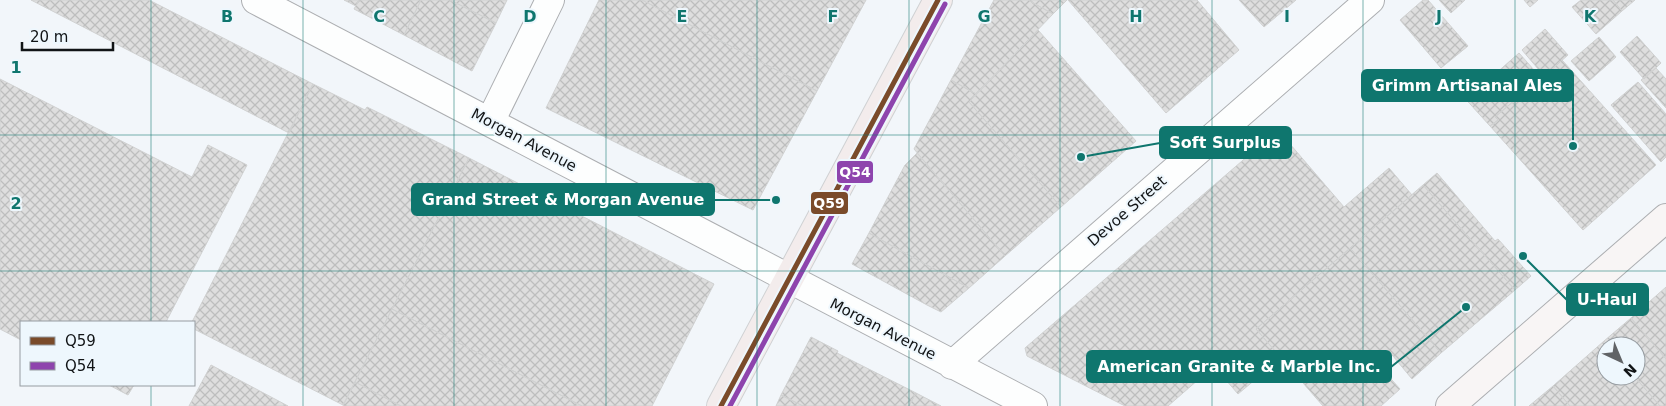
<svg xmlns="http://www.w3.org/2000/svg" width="1666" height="406" font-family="'DejaVu Sans',sans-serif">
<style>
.building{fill:url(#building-cross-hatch);stroke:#d0d1d1}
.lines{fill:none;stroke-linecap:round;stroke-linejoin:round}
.minor-casing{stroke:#acaeb1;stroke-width:30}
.secondary-casing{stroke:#acaeb1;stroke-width:30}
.primary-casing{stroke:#cfd1d3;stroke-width:30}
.minor{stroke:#fdfefe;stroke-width:28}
.secondary{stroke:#f8f5f5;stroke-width:28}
.primary{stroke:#f3ecec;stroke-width:28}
.bus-1-casing{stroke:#eef7fd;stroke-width:9}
.bus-2-casing{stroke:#eef7fd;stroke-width:9}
.bus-1{stroke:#7a4b2a;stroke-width:5}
.bus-2{stroke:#8e44ad;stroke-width:5}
.grid{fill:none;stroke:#0f766e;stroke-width:1;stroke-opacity:0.55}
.labels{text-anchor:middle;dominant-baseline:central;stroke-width:4;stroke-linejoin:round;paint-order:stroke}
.street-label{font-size:15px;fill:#111416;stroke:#eef7fd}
.grid-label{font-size:16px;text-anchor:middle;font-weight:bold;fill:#0f766e;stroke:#eef7fd;stroke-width:4;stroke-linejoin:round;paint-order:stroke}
.leader{fill:none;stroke:#0f766e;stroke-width:2}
.callout-dot{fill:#0f766e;stroke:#eef7fd;stroke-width:2}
.callout{fill:#0f766e;stroke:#0f766e;stroke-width:2}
.callout-label{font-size:16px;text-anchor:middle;font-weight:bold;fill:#fff}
.line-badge{stroke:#eef7fd;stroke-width:2}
.badge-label{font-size:14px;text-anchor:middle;font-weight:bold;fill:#fff}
</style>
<defs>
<pattern id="building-cross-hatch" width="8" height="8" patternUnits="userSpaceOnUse" patternTransform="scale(1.25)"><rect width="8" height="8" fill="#dedede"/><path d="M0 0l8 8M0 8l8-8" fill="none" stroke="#bdbebe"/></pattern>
</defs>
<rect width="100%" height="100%" fill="#f2f6fa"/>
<path class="building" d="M 31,0 L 149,0 L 313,84 L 289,133 Z
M 344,0 L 359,0 L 356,6 Z
M 359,0 L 421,0 L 404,35 L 354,9 Z
M 421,0 L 450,0 L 496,23 L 472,71 L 404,35 Z
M 450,0 L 507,0 L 496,23 Z
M 599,0 L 642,0 L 817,91 L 753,210 L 546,108 Z
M 642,0 L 866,0 L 817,91 Z
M 994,0 L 1028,0 L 1053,14 L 976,94 L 951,80 Z
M 1028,0 L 1067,0 L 1053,14 Z
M 1068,0 L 1197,0 L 1239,50 L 1166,113 Z
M 1239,0 L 1296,0 L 1264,27 Z
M 1423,0 L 1428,0 L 1468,46 L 1441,68 L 1400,20 Z
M 1439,0 L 1465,0 L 1451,13 Z
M 1524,0 L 1538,0 L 1530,7 Z
M 1581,0 L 1613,0 L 1622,11 L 1596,34 L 1572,7 Z
M 1613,0 L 1635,0 L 1622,11 Z
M 1545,29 L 1568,55 L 1544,76 L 1522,50 Z
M 1038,30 L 1136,141 L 1061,207 L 969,102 Z
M 1637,36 L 1661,63 L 1644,79 L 1620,52 Z
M 1599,37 L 1616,57 L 1589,81 L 1571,61 Z
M 1519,53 L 1542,79 L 1517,101 L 1494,75 Z
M 1562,60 L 1656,165 L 1583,230 L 1490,126 L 1498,120 L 1495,117 L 1515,100 L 1517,101 Z
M 1656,68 L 1666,79 L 1666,108 L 1641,80 Z
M 1489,70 L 1515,100 L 1495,117 L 1498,120 L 1490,126 L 1461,94 Z
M 0,79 L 192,177 L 208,145 L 247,165 L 166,322 L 21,322 L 21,340 L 0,329 Z
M 951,80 L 976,94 L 969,102 L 1061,207 L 1005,256 L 914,149 Z
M 1638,82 L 1666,114 L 1666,157 L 1661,162 L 1611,105 Z
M 313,84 L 365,110 L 367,107 L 469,158 L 343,405 L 194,329 L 194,322 L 192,322 Z
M 1278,130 L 1344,207 L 1389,168 L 1412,195 L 1256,329 L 1281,358 L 1238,394 L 1214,366 L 1168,406 L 1125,406 L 1027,356 L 1025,348 Z
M 917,153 L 1005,256 L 969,288 L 869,233 L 905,165 Z
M 469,158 L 714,284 L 652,406 L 582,406 L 392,309 Z
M 1437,173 L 1495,241 L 1498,239 L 1531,276 L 1515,290 L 1423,185 Z
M 1423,185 L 1515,290 L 1441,353 L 1350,248 Z
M 869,233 L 890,245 L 969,288 L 941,312 L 927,305 L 852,264 Z
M 1350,248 L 1441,353 L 1412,379 L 1388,350 L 1375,361 L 1400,389 L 1381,406 L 1323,406 L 1256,329 Z
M 1666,287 L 1666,359 L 1631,318 Z
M 392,309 L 582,406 L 401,406 L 355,382 Z
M 1631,318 L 1666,359 L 1666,406 L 1660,406 L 1634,376 L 1636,376 L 1636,346 L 1608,346 L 1604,341 Z
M 811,337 L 838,351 L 837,353 L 916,393 L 909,406 L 803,406 L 781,395 Z
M 1604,341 L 1608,346 L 1606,346 L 1606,376 L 1634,376 L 1660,406 L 1570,406 L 1553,386 Z
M 211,365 L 288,406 L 189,406 Z
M 355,382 L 401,406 L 343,406 Z
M 109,385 L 134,385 L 128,395 Z
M 1553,386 L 1570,406 L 1529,406 Z
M 916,393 L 941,406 L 909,406 Z
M 781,395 L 803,406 L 776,406 Z"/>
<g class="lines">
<defs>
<path id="minor" d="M 256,0 L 1033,406
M 490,122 L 550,0
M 952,365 L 1370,0"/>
<path id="secondary" d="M 1450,406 L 1666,218"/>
<path id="primary" d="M 721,406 L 938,0"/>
</defs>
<use href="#minor" class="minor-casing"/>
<use href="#secondary" class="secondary-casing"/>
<use href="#primary" class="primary-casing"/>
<use href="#minor" class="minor"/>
<use href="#secondary" class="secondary"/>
<use href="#primary" class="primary"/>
<defs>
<path id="bus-1" d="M 721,406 L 938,0"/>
<path id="bus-2" d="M 730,406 L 945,4"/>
</defs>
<use href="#bus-1" class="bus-1-casing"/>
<use href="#bus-2" class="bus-2-casing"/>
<use href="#bus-1" class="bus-1"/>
<use href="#bus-2" class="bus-2"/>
</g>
<path class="grid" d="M 151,0 L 151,322M 303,0 L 303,406M 454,0 L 454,406M 606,0 L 606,406M 757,0 L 757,406M 909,0 L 909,406M 1060,0 L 1060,406M 1212,0 L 1212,406M 1363,0 L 1363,406M 1515,0 L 1515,406M 0,135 L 1666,135M 0,271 L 1666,271M 151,385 L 151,406"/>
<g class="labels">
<g class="street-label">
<text transform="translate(524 140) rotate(28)">Morgan Avenue</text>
<text transform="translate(1127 211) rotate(-41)">Devoe Street</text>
<text transform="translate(883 329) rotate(27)">Morgan Avenue</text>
</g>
</g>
<g class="grid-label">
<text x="227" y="22">B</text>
<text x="379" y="22">C</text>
<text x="530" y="22">D</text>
<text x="682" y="22">E</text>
<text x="833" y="22">F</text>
<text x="984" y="22">G</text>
<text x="1136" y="22">H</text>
<text x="1287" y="22">I</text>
<text x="1439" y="22">J</text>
<text x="1590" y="22">K</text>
<text x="16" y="73">1</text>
<text x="16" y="209">2</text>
</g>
<path class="leader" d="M1573 146L1573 86M1081 157L1160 143M776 200L714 200M1523 256L1567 300M1466 307L1391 367"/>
<g class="callout-dot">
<circle cx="1573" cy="146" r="5"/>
<circle cx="1081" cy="157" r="5"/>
<circle cx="776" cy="200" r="5"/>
<circle cx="1523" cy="256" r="5"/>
<circle cx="1466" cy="307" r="5"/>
</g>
<g class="callout">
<rect x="1362" y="70" width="211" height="31" rx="5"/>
<rect x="1160" y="127" width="131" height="31" rx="5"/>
<rect x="412" y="184" width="302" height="31" rx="5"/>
<rect x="1567" y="284" width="81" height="31" rx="5"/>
<rect x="1087" y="351" width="304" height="31" rx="5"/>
</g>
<g class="callout-label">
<text x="1467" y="91">Grimm Artisanal Ales</text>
<text x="1225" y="148">Soft Surplus</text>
<text x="563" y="205">Grand Street &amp; Morgan Avenue</text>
<text x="1607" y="305">U-Haul</text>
<text x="1239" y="372">American Granite &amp; Marble Inc.</text>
</g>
<g class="line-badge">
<rect x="836" y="160" width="38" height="24" rx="5" fill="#8e44ad"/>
<rect x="810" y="191" width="39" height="24" rx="5" fill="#7a4b2a"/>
</g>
<g class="badge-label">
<text x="855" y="177">Q54</text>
<text x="829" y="208">Q59</text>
</g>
<rect x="20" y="321" width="175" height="65" fill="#eef7fd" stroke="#969ca1"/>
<rect x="30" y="337" width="25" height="8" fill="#7a4b2a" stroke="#969ca1"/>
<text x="65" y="346" font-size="15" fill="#111416">Q59</text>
<rect x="30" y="362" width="25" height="8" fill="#8e44ad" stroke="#969ca1"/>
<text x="65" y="371" font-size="15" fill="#111416">Q54</text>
<g transform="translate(1621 361) rotate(136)"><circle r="24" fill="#eef7fd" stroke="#969ca1"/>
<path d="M0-4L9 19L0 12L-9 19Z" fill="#606366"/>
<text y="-8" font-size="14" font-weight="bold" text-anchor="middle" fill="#111416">N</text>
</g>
<path d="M22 42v8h91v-8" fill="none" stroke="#111416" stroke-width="2.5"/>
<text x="30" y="42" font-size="15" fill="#111416" stroke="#eef7fd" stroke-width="4" paint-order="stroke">20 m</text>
</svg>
